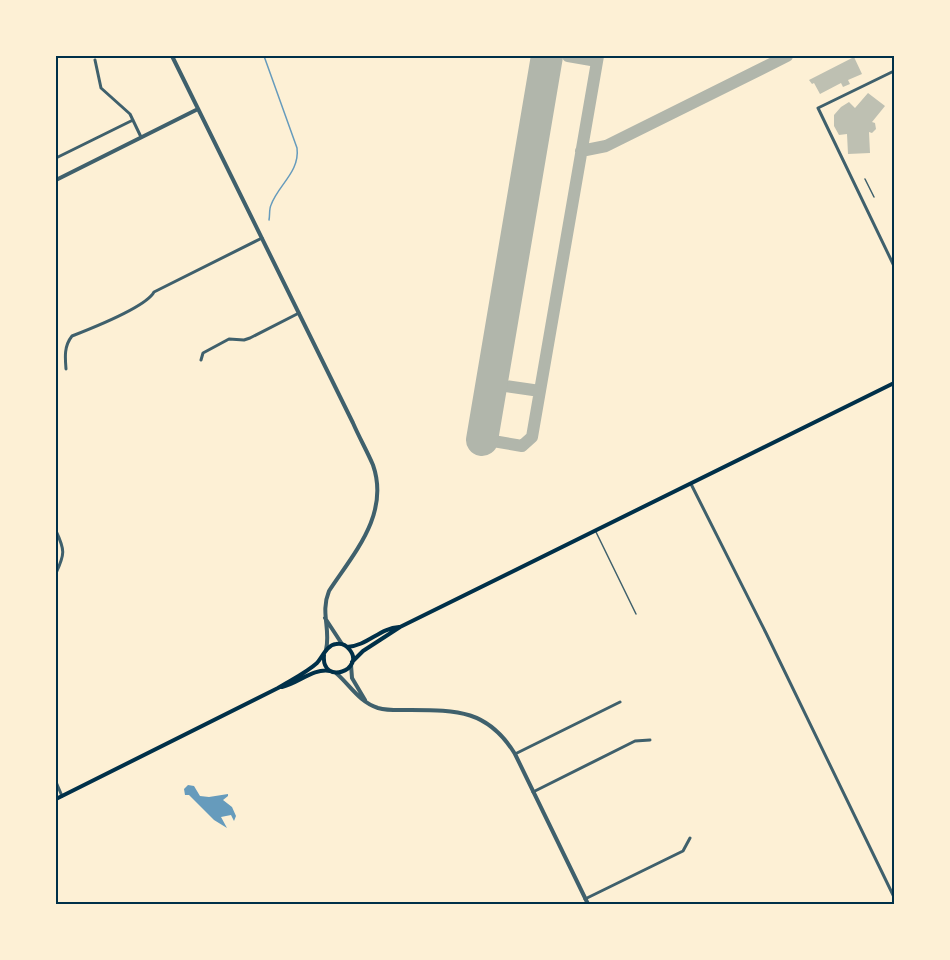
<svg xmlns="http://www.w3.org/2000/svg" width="950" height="960" font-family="'Noto Serif',serif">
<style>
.water{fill:#669bbc}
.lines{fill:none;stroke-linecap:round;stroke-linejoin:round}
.stream{stroke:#669bbc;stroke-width:1.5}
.taxiway{stroke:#b1b6ab;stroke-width:12}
.runway{stroke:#b1b6ab;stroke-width:32}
.building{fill:#bec0b2}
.service{stroke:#3f606c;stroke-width:1.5}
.minor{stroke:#3f606c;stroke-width:3}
.tertiary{stroke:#3f606c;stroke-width:4}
.secondary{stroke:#003049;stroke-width:4}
.neatline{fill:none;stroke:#003049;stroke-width:2}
</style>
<rect width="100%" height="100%" fill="#fdf0d5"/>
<path class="water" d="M 188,785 L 194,786 L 200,796 L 209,797 L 228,794 L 228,796 L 223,800 L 232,807 L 236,816 L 234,821 L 231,815 L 221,817 L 227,828 L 214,820 L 189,795 L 185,795 L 184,789 Z"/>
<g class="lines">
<path class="stream" d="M 264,56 L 297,148 C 300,172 278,185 271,205 C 269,209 270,215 269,220"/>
<path class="taxiway" d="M 568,56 L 597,61
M 581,151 L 606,146 L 787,56
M 491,384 L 540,391
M 483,434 L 493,441 L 522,446 L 532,437 L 598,56"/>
<path class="runway" d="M 482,440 L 547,56"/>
</g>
<path class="building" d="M 854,57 L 862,74 L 848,80 L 850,84 L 843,87 L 841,83 L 820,94 L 814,83 L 812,84 L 809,80 Z
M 868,93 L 885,106 L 872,122 L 875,123 L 876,129 L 872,133 L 869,132 L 870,153 L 848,154 L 847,134 L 839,135 L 834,126 L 834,115 L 841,107 L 849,102 L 855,108 Z"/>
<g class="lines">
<path class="service" d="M 865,179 L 874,197
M 596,532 L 636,614"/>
<path class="minor" d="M 95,60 L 101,88 L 130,114 L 141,137
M 894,71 L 818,108 L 894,266
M 56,158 L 133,120
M 201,360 L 203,353 L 229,339 L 244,340 L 250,338 L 299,313
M 66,369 C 65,357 64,346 72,336 C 90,329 146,307 154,292 L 262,238
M 691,484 L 766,633 L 894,897
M 56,531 C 65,550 65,554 56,573
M 515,754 L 620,702
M 56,782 L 62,796
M 533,792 L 635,741 L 650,740
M 585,899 L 683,851 L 690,838"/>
<path class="tertiary" d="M 172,56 L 353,423 C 359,437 367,451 373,465 C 390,514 354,553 329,591 C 320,613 331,629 326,650
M 56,180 L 198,109
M 325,618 L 342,644
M 351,665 L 352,678 L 365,700
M 336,673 C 350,685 359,702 378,708 C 389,711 400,710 411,710 C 457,710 488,710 515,754 L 588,904"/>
<path class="secondary" d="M 347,647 C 367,646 380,628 399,627
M 352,662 L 363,651 L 400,627 L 894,383
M 282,687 C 299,683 313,668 330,671
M 56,799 L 278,688 C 291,680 306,673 317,663 C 323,656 327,645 336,644 C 341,643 346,645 349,649 C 367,669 321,687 324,655"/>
</g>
<rect width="950" height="960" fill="none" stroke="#fdf0d5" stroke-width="114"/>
<rect x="57" y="57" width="836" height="846" class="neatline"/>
</svg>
